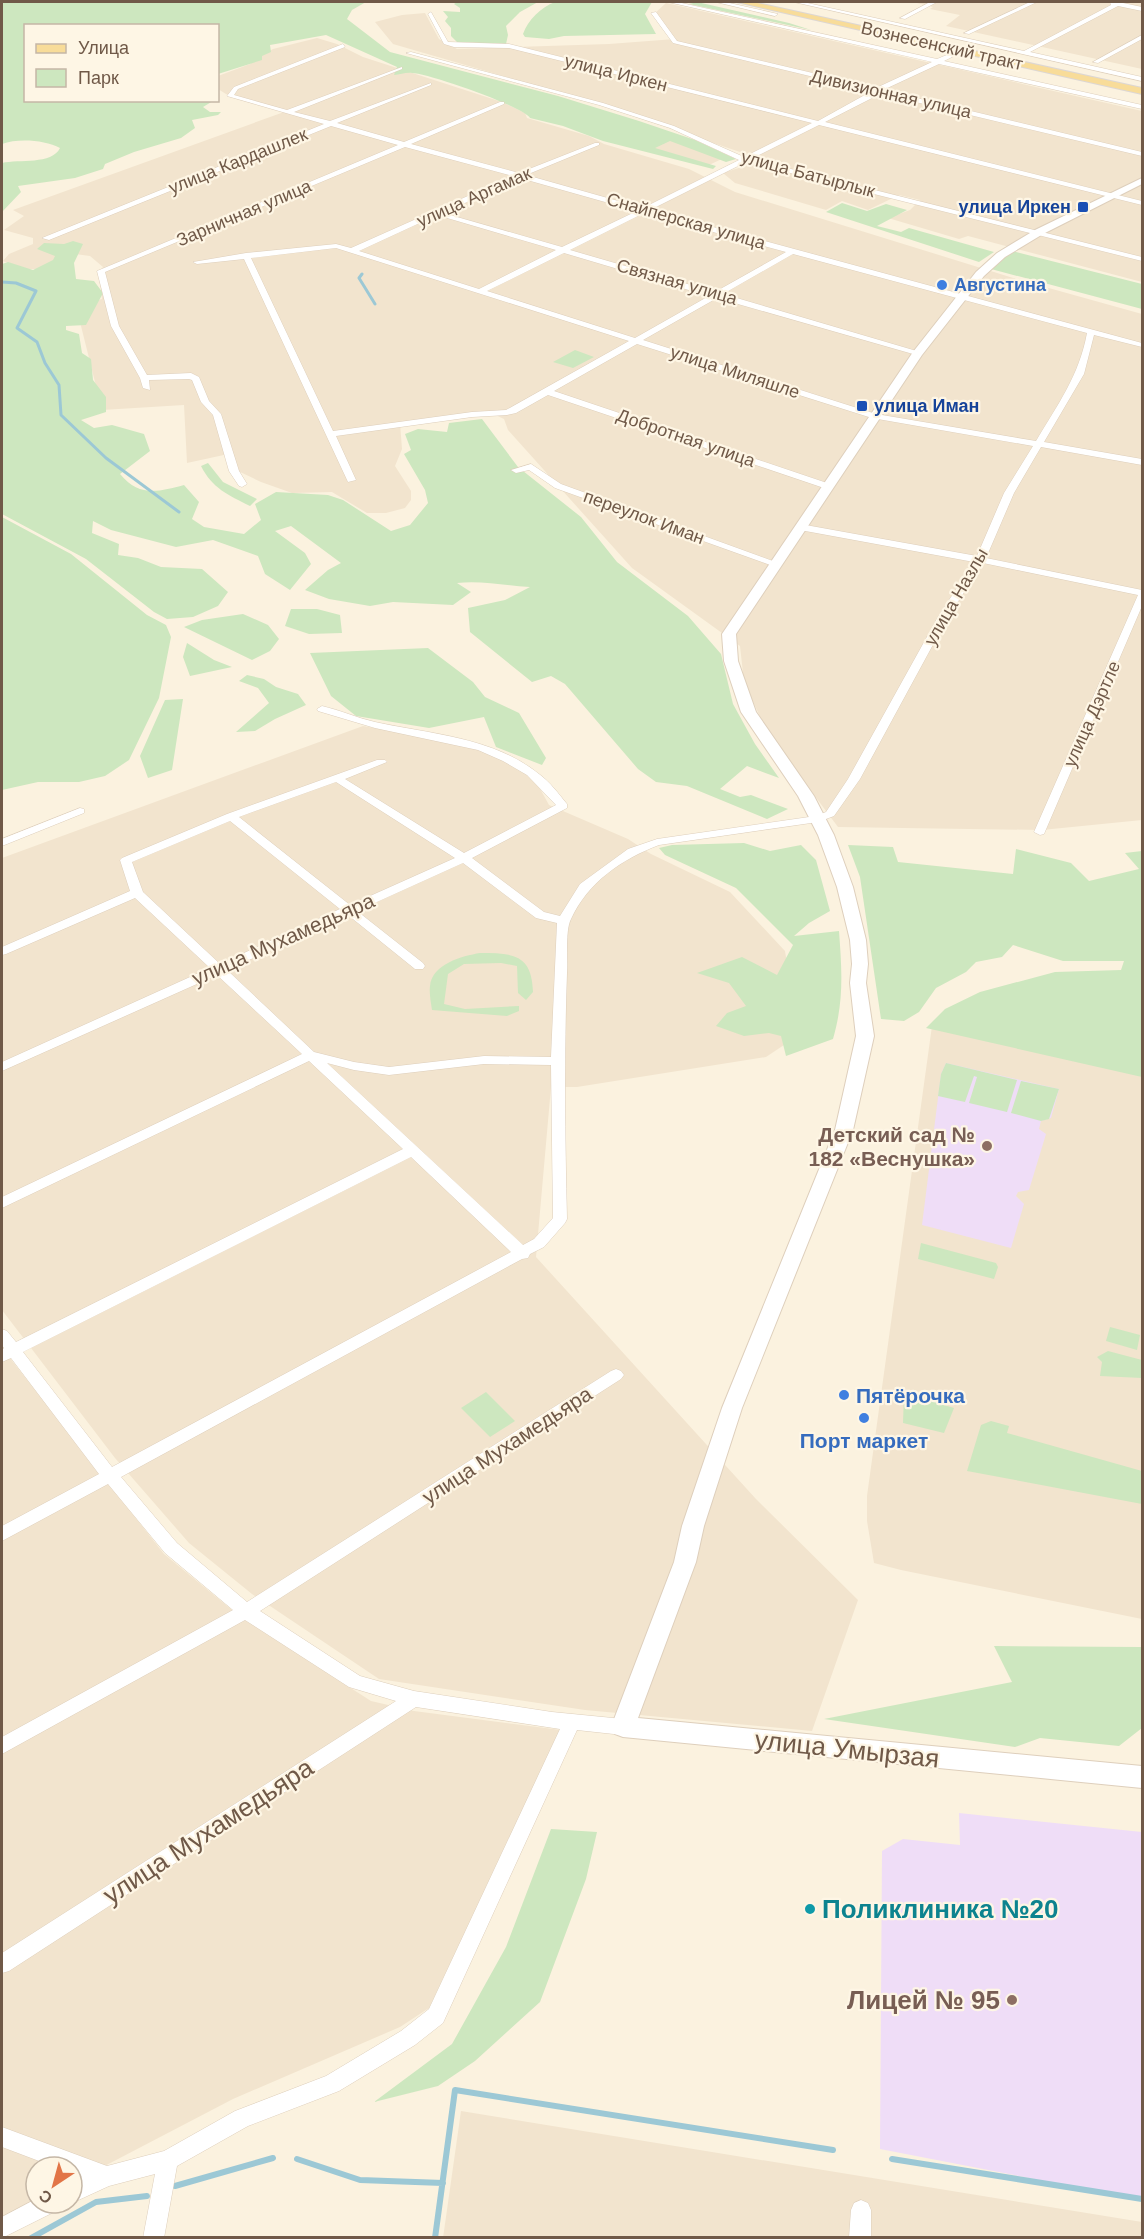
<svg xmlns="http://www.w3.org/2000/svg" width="1144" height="2239" font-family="Helvetica,sans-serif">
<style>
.residential{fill:#f2e4ce}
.education{fill:#efddf7}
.green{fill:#cde7bf}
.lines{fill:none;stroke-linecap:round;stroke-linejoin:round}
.stream-far1{stroke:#9cc8d5;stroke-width:3}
.stream{stroke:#9cc8d5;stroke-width:6}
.minor-casing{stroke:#decfbc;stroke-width:1}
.tertiary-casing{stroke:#decfbc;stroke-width:2}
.primary-casing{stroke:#ddd7d3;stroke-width:2}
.minor{fill:#fff;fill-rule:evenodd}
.tertiary{fill:#fff;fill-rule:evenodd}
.primary{fill:#f8dc99;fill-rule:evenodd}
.transit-dot{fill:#1a4fb4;stroke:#fef6e5;stroke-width:2}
.shop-dot{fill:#3f7fe0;stroke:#fef6e5;stroke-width:2}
.education-dot{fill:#8d6e63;stroke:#fef6e5;stroke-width:2}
.culture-dot{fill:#0f9aa8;stroke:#fef6e5;stroke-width:2}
.labels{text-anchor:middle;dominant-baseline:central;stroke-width:4.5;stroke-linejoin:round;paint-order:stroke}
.far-street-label{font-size:18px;fill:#705948;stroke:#fef6e5}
.far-transit-label{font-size:18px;font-weight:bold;fill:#164399;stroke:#fef6e5;text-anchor:end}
.far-shop-label{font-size:18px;font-weight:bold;fill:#366cbe;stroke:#fef6e5;text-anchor:start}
.street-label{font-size:21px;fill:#705948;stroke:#fef6e5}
.education-label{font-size:21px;font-weight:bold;fill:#785e54;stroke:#fef6e5;text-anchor:end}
.shop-label{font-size:21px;font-weight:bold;fill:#366cbe;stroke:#fef6e5;text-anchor:start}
.near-street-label{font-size:26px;fill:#705948;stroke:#fef6e5}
.near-culture-label{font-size:26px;font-weight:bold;fill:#0d838f;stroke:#fef6e5;text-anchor:start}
.near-education-label{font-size:26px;font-weight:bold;fill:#785e54;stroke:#fef6e5;text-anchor:end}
</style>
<rect width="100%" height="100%" fill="#fbf2df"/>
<path class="residential" d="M 913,2 L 1142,2 L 1142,69 L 946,26 L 960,15 L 930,9 L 933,7 Z
M 666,3 L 1142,111 L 1142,282 L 968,236 L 959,239 L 888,218 L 910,210 L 920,200 L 899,195 L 868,210 L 842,201 L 826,210 L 735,183 L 723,173 L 745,166 L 746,154 L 579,98 L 393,44 L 375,22 L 402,15 L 425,13 L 439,39 L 457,49 L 609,44 L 675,39 L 654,14 Z
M 317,38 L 337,44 L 363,57 L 502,102 L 525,113 L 527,118 L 589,136 L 604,144 L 689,169 L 735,192 L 1020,280 L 1142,314 L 1142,820 L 1042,830 L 838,827 L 767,732 L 744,682 L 740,646 L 632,568 L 508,430 L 504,419 L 489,412 L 400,423 L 402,449 L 395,466 L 411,491 L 411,500 L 405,508 L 386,513 L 367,513 L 332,492 L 292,493 L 261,482 L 236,470 L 233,453 L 187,463 L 184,405 L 102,410 L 77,310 L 87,303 L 102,299 L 99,273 L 103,267 L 90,256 L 75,254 L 40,269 L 24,269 L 3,261 L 9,254 L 33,244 L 33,238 L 4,230 L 24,216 L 13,210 L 284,112 L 226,94 L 218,89 L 218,76 L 250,64 L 254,59 L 273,49 Z
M 671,140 L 726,157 L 709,165 L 646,149 Z
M 363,726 L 459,743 L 499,757 L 523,772 L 538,785 L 549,805 L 628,839 L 651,854 L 730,892 L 785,951 L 799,1035 L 766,1057 L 577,1087 L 551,1087 L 536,1257 L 756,1499 L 858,1600 L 812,1731 L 585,1710 L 379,1679 L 252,1594 L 189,1543 L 115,1458 L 2,1310 L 2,858 Z
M 932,1026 L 1142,1074 L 1142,1619 L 901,1570 L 874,1563 L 867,1521 L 867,1496 Z
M 2,1348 L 164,1554 L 243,1619 L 371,1701 L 414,1711 L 561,1730 L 429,2008 L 400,2027 L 233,2099 L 72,2183 L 72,2167 L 36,2167 L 36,2202 L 2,2220 Z
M 461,2111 L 1142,2222 L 1142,2238 L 443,2238 Z"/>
<path class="education" d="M 946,1063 L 1059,1089 L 1051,1118 L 1041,1121 L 1039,1129 L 1046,1134 L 1029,1190 L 1018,1192 L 1016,1196 L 1024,1204 L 1011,1248 L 922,1225 L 941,1074 Z
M 959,1813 L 1142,1832 L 1142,2200 L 880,2149 L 882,1851 L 903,1839 L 960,1845 Z"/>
<path class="green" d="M 2,2 L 366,2 L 352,10 L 347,19 L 390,52 L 558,96 L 639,121 L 695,140 L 736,159 L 726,162 L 670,141 L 655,148 L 716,166 L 713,169 L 603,141 L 563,126 L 530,118 C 525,107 427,73 412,73 C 406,72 400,75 394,75 L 397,67 L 326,35 L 270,45 L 271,52 L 262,56 L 262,60 L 218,74 L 218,26 L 26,26 L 26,100 L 213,101 L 203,107 L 210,112 L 221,112 L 218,115 L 192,120 L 195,128 L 181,138 L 134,152 L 105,164 L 103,169 L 75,178 L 18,186 L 21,192 L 2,212 L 2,163 C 19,159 52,165 60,148 C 45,140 18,138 2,144 Z
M 457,2 L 538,2 L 520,12 L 506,26 L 508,35 L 506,44 L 457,42 L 451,36 L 451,28 L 445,21 L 448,17 L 443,11 L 460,12 L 460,8 L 454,4 Z
M 555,2 L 652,2 L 645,14 L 656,34 L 564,36 L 549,39 L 525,37 L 523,34 C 528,20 541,7 555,2 Z
M 697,2 L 789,23 L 811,30 L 689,4 Z
M 842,203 L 867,211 L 886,204 L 907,210 L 877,226 L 901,232 L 909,228 L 994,252 L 979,262 L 826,212 Z
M 73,241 L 83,244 L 74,263 L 76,279 L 94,281 L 103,293 L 86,325 L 66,326 L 66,330 L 79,334 L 82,353 L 91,359 L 93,380 L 106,397 L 106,412 L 81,420 L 94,428 L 112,425 L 144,434 L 150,451 L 120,474 C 139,497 158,492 184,485 L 199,502 L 192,519 L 204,527 L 244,534 L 261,520 L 255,504 L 276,492 L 328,495 L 343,500 L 391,531 L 410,525 L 428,503 L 425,490 L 404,454 L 411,450 L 405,434 L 418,429 L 447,432 L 449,423 L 482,419 L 518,467 L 581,517 L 617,562 L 688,616 L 721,654 L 733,704 L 755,744 L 779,778 L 747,766 L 720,789 L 740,797 L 751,795 L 788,809 L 767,819 L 687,786 L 656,782 L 638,769 L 565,684 L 551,676 L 532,682 L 470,632 L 468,608 L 505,600 L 530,587 C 506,586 481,580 457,583 L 471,592 L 453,605 L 393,602 L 370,606 L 329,599 L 305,590 L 328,570 L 341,563 L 291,526 L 275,531 L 305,553 L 311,564 L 290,590 L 265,574 L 258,556 L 213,540 L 176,547 L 111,530 L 93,521 L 92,533 L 119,544 L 118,555 L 138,558 L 161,567 L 202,569 L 228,592 L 218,606 L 193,617 L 167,619 L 154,612 L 86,559 L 2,514 L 2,264 L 8,262 L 33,270 L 53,260 L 55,256 L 37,249 L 44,243 L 64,244 Z
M 1012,251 L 1142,284 L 1142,309 L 991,269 Z
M 575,350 L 594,357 L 573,368 L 553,362 Z
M 208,463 L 223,482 L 257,499 L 250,506 C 228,495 212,488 201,466 Z
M 2,517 L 71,554 L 147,615 L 166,625 L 171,637 L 159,698 L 129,760 L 105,776 L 79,782 L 38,782 L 2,790 Z
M 291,609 L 317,609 L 340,615 L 342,633 L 309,634 L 285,626 Z
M 243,614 L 268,625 L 279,639 L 270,651 L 252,660 L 184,627 L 202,620 Z
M 187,643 L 214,660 L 232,667 L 190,676 L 183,657 Z
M 428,648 L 473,682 L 485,697 L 519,713 L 546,758 L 542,765 L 496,747 L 484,717 L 429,728 L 356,716 L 331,696 L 310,653 Z
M 247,675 L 264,679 L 276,687 L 298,694 L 306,705 L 275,719 L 255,731 L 236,732 L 269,703 L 258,688 L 239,681 Z
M 183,699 L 172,770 L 148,778 L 140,756 L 165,700 Z
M 744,843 L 770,851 L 801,845 L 816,860 L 830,911 L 809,923 L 794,936 L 839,931 C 842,971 844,1001 833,1039 L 786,1056 L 781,1036 L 769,1033 L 744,1036 L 716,1026 L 727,1013 L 746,1006 L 729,983 L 697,973 L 742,957 L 777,975 L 793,945 L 736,888 L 665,855 L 659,848 L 672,845 Z
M 848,845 L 893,847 L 898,862 L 1013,874 L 1016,849 L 1071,863 L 1089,881 L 1139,869 L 1125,853 L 1142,851 L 1142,1077 L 926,1028 L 945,1009 L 980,992 L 1055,972 L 1121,970 L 1124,961 L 1063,961 L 1013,945 L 1002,957 L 976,962 L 966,972 L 936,988 L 919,1012 L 904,1021 L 881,1019 L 860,877 Z
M 480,953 C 513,953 532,954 533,992 L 526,1000 L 518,993 L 517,966 L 501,963 L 464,964 L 448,974 L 444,1004 L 465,1009 L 519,1006 L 519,1011 L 507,1016 L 432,1010 C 431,1003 429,993 430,986 C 432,964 462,956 480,953 Z
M 946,1063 L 1017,1080 L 1007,1112 L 969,1103 L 977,1077 L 974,1076 L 965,1102 L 938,1096 L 941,1074 Z
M 1021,1081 L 1059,1089 L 1049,1119 L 1041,1121 L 1011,1113 Z
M 921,1243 L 996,1263 L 998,1267 L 994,1279 L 918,1259 Z
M 1110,1327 L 1140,1335 L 1137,1350 L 1106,1341 Z
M 1108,1351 L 1142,1360 L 1142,1378 L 1100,1376 L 1102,1362 L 1097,1357 Z
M 486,1392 L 515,1421 L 490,1437 L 461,1408 Z
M 904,1393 L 954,1408 L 944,1433 L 903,1423 Z
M 991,1421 L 1009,1426 L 1007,1433 L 1142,1471 L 1142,1504 L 967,1471 L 981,1425 Z
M 994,1646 L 1142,1647 L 1142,1728 L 1119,1746 L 1040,1738 L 1015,1747 L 824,1719 L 1012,1682 Z
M 551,1829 L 597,1832 L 586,1879 L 540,2002 L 475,2061 L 438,2086 L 374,2102 L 452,2044 L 506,1947 Z"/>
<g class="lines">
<path class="stream-far1" d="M 362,274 L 359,278 L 375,304
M 2,282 L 16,283 L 36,291 L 17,328 L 37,342 L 45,363 L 59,385 L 61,415 L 106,458 L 179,512"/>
<path class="stream" d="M 297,2159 L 360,2180 L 443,2183
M 892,2159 L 1142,2199
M 175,2186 L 273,2158
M 31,2238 L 96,2202 L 147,2196
M 435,2238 L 455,2090 L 833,2150"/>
<defs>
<path id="minor" d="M 668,2 L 677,2 L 937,59 L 954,52 L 956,55 L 944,61 L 1142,105 L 1142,109 L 939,64 L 883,90 L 1142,152 L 1142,156 L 878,93 L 874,97 L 825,122 L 1142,201 L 1142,205 L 819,125 L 751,159 L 1142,257 L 1142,261 L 746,162 L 650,210 L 1142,343 L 1142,347 L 1094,335 L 1084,374 L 1044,442 L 1142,459 L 1142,465 L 1041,447 L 1014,493 L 986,558 L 1142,590 L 1142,606 L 1044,834 L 1040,835 L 1034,832 L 1138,595 L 983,563 L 948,617 L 860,779 L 834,816 L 818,822 L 659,845 C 622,859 588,882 571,919 C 565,930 568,959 567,973 C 564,1055 565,1137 567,1219 L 565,1223 L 544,1247 L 530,1254 L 528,1258 L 522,1259 L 121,1477 L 177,1543 L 247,1602 L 611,1371 L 616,1369 L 621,1371 L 624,1375 L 621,1379 L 260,1611 L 360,1676 L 414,1691 L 552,1712 L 623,1719 L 629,1721 L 632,1727 L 629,1733 L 623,1735 L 577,1730 L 443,2023 L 415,2045 L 339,2091 L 248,2126 L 177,2166 L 164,2238 L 143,2238 L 155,2174 L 109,2186 L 72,2203 L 72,2182 L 82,2177 L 72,2173 L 72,2167 L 55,2167 L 2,2147 L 2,2127 L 107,2166 L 164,2151 L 235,2111 L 326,2076 L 401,2031 L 429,2009 L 560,1729 L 416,1707 L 9,1971 L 2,1973 L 2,1953 L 396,1701 L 349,1687 L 245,1620 L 2,1754 L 2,1737 L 233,1610 L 165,1553 L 108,1484 L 2,1541 L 2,1526 L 99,1474 L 11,1358 L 2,1362 L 2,1350 L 4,1348 L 2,1345 L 2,1329 L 7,1331 L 16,1342 L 403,1149 L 309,1061 L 2,1208 L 2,1197 L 302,1054 L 217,975 L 2,1071 L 2,1062 L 210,968 L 135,898 L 6,954 L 2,955 L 2,947 L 130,891 L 120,860 L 122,858 L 227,814 L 377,760 L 385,760 L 387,762 L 345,779 L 464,853 L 556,805 L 527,775 L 503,761 L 478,750 L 375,728 L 318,711 L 317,709 L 322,706 C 340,710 357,718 375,722 C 430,734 493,737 539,774 C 550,782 558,793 567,804 L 567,808 L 472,858 L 544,912 L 560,916 L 580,884 L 628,849 L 657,839 L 816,816 L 826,812 L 848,779 L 938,617 L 974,562 L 800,530 L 795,527 L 800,524 L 977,556 L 1004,493 L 1033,446 L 872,418 L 637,344 L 554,391 L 830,484 L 830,488 L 824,488 L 548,395 L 516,413 L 507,415 L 472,417 L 336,436 L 356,480 L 348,482 L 244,259 L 197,264 L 193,262 L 246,253 L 336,244 L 351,248 L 513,176 L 405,147 L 105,272 L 119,326 L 147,375 L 191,373 L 199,377 L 209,401 L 221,414 L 239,471 L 247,484 L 242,487 L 239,486 L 229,471 L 213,415 L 201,402 L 192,380 L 189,379 L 149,380 L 150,390 L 143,388 L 140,378 L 111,326 L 97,271 L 398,145 L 331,126 L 49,240 L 42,238 L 324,124 L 227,96 L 234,87 L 343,44 L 345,47 L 238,89 L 234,95 L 287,110 L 402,67 L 402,69 L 294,112 L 330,121 L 431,83 L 431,85 L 337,123 L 404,142 L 500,102 L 504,102 L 504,104 L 411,144 L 519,173 L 595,143 L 599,143 L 599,145 L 526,175 L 643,208 L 739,160 L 670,128 L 599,105 L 406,53 L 411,52 L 603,103 L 674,126 L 744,157 L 812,123 L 509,48 L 454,47 L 444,44 L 428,14 L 431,12 L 448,42 L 509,44 L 818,121 L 872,91 L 673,43 L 651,13 L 656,12 L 677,41 L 876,88 L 932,62 ZM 520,178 L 637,211 L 562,247 L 443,213 ZM 644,213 L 786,252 L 715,292 L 570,250 ZM 437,215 L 556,250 L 479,289 L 359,251 ZM 336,248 L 629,341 L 506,410 L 472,412 L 333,431 L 251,258 ZM 564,253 L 709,296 L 635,338 L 487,291 ZM 793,254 L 1087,333 C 1079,376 1058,404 1036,441 L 876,414 L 643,340 L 717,298 L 920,356 L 920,352 L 723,294 ZM 336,782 L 455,858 L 350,905 L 239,817 ZM 230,821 L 340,909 L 220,964 L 143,892 L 132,862 ZM 463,863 L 536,918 L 557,923 L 551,1057 L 484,1056 L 389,1067 L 354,1062 L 314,1052 L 227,970 L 348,915 L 415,969 L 423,969 L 425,966 L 423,963 L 357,911 ZM 327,1063 L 354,1070 L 389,1075 L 484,1064 L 551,1065 L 553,1218 L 534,1239 L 523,1245 ZM 411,1157 L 511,1252 L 112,1467 L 23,1352 Z
M 716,2 L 725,2 L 778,14 L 775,16 Z
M 794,2 L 803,2 L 1024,51 L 1111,5 L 1110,2 L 1124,2 L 1123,3 L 1142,7 L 1142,11 L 1118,6 L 1030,52 L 1142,77 L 1142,81 Z
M 930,2 L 937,2 L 905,19 L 900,18 Z
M 1030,2 L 1037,2 L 969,34 L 964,33 Z
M 1142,35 L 1142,39 L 1098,63 L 1093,62 Z
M 531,464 L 561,484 L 781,564 L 773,566 L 555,488 L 529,470 L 516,473 L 511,470 Z
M 80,808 L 84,809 L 84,813 L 2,846 L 2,839 Z
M 36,2199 L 36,2203 L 61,2203 L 58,2210 L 2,2238 L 2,2217 Z
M 861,2200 L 868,2203 L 871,2210 L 871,2238 L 849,2238 L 851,2210 L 854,2203 Z"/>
<path id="tertiary" d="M 1142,178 L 1142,184 L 1043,234 L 1005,257 L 984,276 L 922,355 L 736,634 L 738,661 L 756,712 L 814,796 L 834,835 L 853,887 L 866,940 L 868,964 L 866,983 L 874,1036 L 853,1130 L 742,1408 L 704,1526 L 696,1562 L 638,1718 L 1142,1766 L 1142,1788 L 623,1737 L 615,1734 L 611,1727 L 674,1562 L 682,1526 L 722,1408 L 835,1130 L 856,1036 L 850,983 L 852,964 L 850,940 L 837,887 L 818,835 L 798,796 L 741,712 L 724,661 L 722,634 L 913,352 L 976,272 L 997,253 L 1035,230 Z"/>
<path id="primary" d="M 737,2 L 753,2 L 1142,88 L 1142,94 Z"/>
</defs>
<use href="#minor" class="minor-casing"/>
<use href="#tertiary" class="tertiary-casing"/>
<use href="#primary" class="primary-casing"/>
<use href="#minor" class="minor"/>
<use href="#tertiary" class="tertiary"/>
<use href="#primary" class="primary"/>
</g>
<g class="transit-dot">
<rect x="1077" y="201" width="12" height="12" rx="3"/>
<rect x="856" y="400" width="12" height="12" rx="3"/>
</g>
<g class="shop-dot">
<circle cx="942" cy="285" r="6"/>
<circle cx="844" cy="1395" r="6"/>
<circle cx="864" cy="1418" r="6"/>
</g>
<g class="education-dot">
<circle cx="987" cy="1146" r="6"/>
<circle cx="1012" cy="2000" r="6"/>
</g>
<circle class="culture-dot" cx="810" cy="1909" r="6"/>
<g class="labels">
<g class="far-street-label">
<text transform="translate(942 46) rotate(13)">Вознесенский тракт</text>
<text transform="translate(616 73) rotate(14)">улица Иркен</text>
<text transform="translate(891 94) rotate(13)">Дивизионная улица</text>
<text transform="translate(238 161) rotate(-22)">улица Кардашлек</text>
<text transform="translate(808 174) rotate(15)">улица Батырлык</text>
<text transform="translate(474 197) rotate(-24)">улица Аргамак</text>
<text transform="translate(244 213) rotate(-23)">Зарничная улица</text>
<text transform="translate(686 221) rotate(16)">Снайперская улица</text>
<text transform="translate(677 282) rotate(16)">Связная улица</text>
<text transform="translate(735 372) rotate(18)">улица Миляшле</text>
<text transform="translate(686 438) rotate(19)">Добротная улица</text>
<text transform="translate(644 517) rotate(20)">переулок Иман</text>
<text transform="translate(956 597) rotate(-60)">улица Назлы</text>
<text transform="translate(1092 714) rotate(-66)">улица Дэртле</text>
</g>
<g class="far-transit-label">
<text x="1071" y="207">улица Иркен</text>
<text x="874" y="406" text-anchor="start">улица Иман</text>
</g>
<g class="far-shop-label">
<text x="954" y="285">Августина</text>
</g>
<g class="street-label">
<text transform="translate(283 939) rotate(-24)">улица Мухамедьяра</text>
<text transform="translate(507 1445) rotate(-33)">улица Мухамедьяра</text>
</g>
<g class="education-label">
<text x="975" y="1134">Детский сад №<tspan x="975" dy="24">182 «Веснушка»</tspan></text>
</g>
<g class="shop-label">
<text x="856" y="1395">Пятёрочка</text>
<text x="864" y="1440" text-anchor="middle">Порт маркет</text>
</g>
<g class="near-street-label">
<text transform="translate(847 1749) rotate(6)">улица Умырзая</text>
<text transform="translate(208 1831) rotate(-33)">улица Мухамедьяра</text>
</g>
<g class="near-culture-label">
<text x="822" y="1909">Поликлиника №20</text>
</g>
<g class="near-education-label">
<text x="1000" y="2000">Лицей № 95</text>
</g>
</g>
<rect width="1144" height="2239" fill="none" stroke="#705948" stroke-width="6"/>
<rect x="24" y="24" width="195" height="78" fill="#fef6e5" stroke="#c5b7a6" stroke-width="1.5"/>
<rect x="36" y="44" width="30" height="9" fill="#f8dc99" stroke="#c5b7a6" stroke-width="1.5"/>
<text x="78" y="54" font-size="18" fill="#705948">Улица</text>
<rect x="36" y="69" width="30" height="18" fill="#cde7bf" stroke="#c5b7a6" stroke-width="1.5"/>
<text x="78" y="84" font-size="18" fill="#705948">Парк</text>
<g transform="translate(54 2185) rotate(216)"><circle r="28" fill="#fef6e5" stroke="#c5b7a6" stroke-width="1.5"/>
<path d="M0-4.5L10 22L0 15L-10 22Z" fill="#e27547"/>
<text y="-9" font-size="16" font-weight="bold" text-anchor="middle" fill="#705948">С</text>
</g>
</svg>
